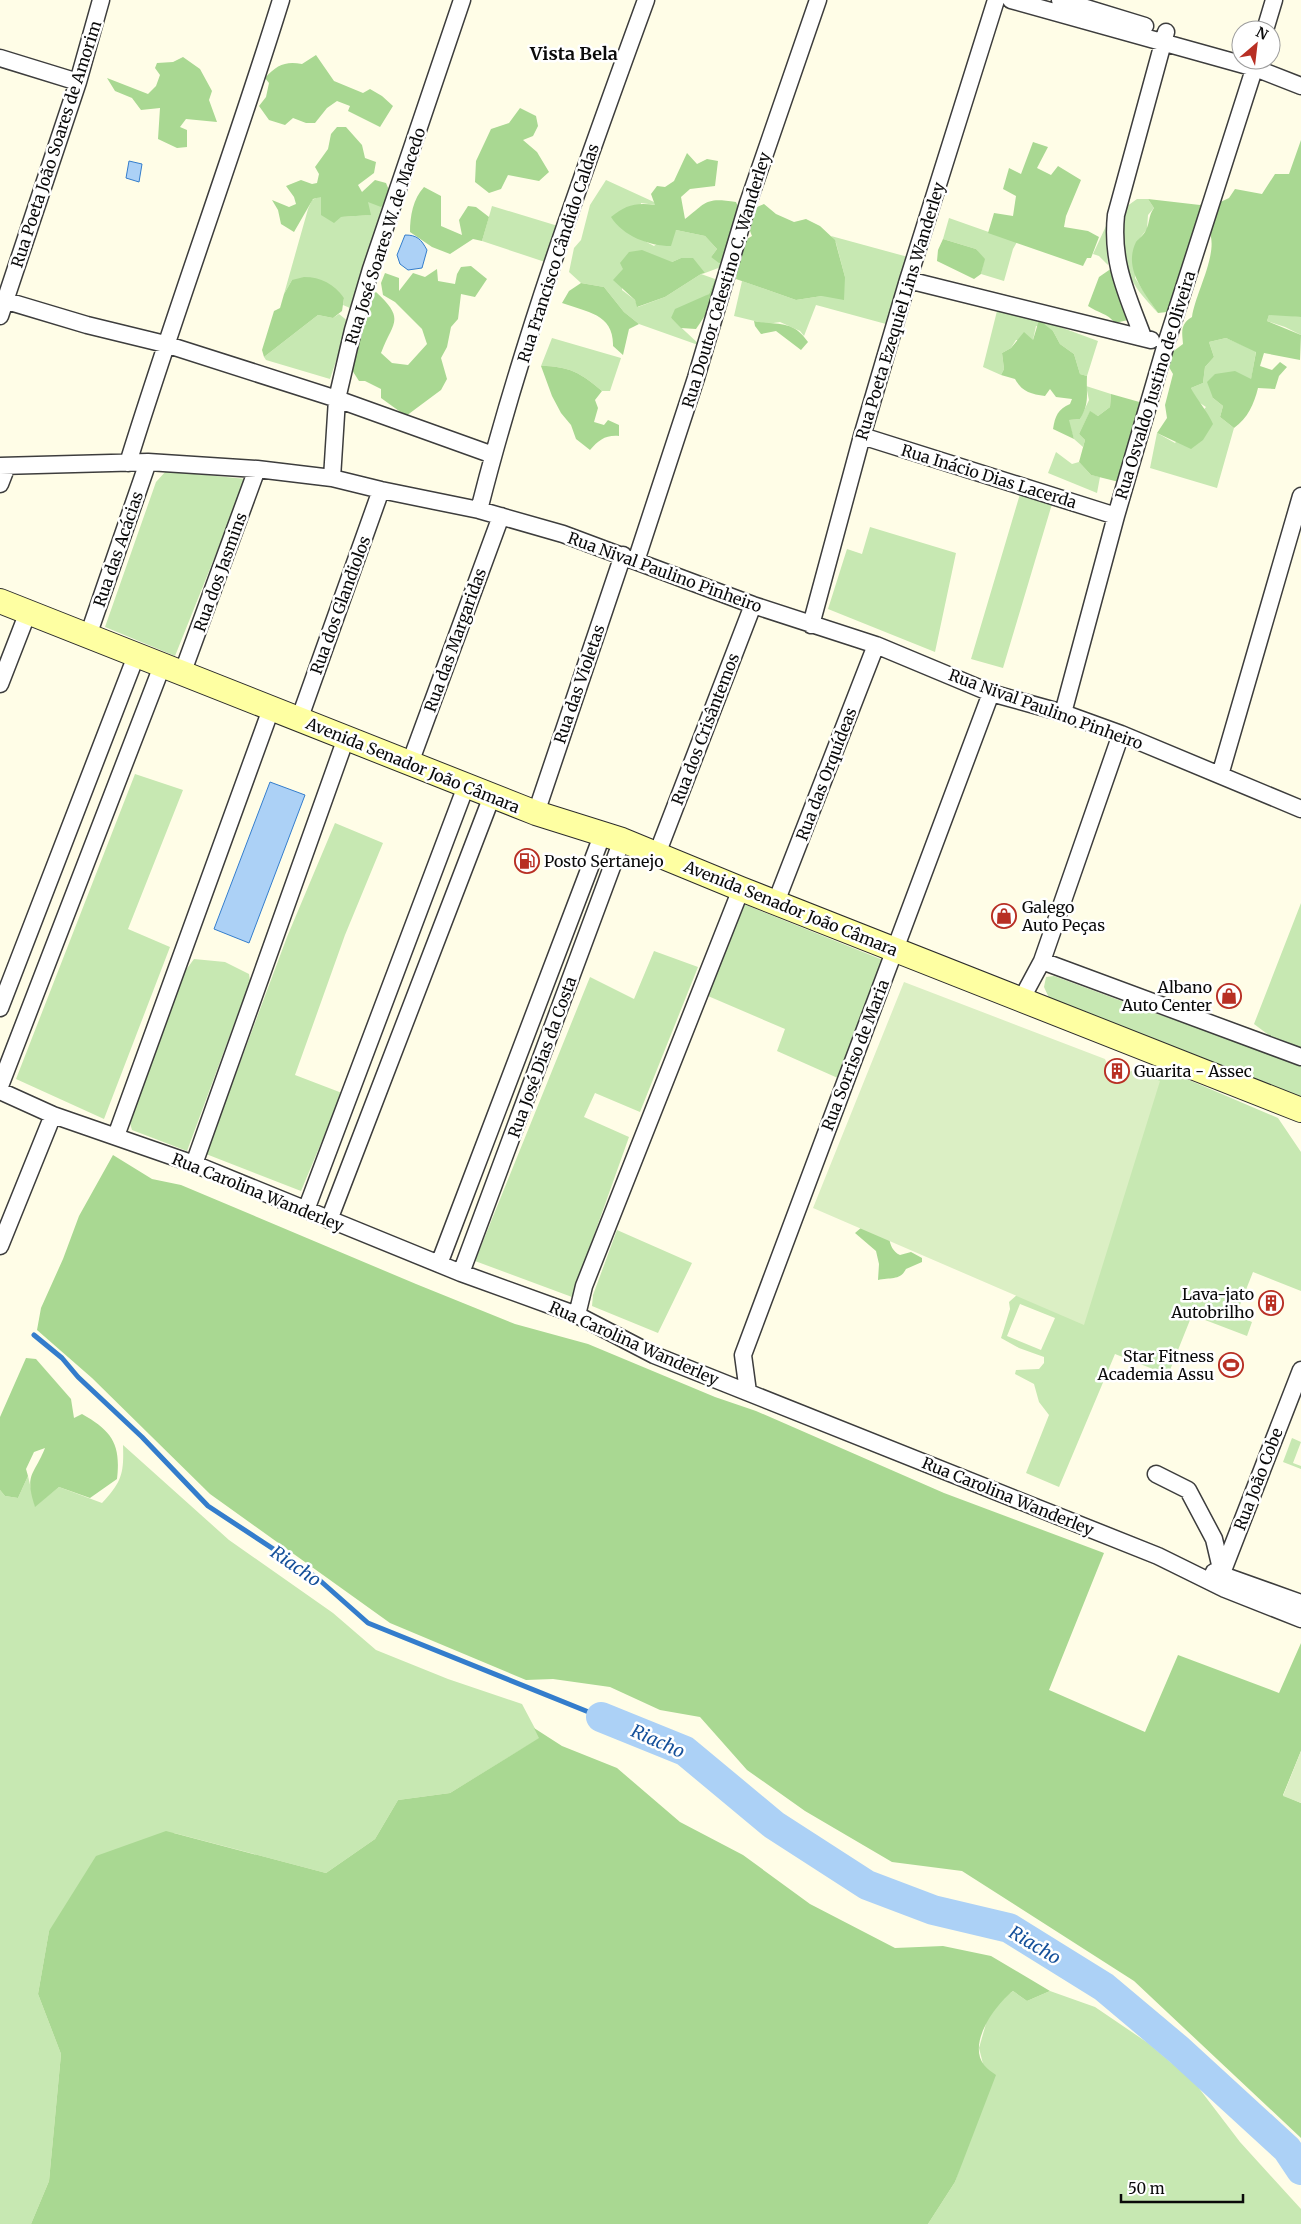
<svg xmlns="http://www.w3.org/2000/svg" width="1301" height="2224" font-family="Merriweather,serif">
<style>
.green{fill:#c7e8b2;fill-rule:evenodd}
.forest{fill:#a9d892}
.pitch{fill:#dbefc4}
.water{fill:#acd1f6;stroke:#347dcc}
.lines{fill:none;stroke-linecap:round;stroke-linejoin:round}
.stream{stroke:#347dcc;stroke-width:5}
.river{stroke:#acd1f6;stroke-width:30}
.street-casing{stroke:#3d3d3d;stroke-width:19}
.secondary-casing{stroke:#2c2c2c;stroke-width:26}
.street{stroke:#fff;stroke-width:16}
.secondary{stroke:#feffa2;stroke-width:24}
.labels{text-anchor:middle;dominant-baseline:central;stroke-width:5;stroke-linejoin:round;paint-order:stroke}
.street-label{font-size:16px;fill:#0a0a0a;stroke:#fff}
.poi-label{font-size:16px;fill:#0a0a0a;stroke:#fff;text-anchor:start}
.neighbourhood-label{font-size:18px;font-weight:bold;fill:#0a0a0a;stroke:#fff}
.water-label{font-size:18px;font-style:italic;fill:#15509a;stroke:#fff}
</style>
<rect width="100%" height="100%" fill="#fffde7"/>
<path class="green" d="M 606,180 L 654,202 L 656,205 L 641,203 L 637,237 L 654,246 L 676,230 L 705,236 L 717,249 L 711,257 L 727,261 L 721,267 L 705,273 L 681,258 L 672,262 L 623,269 L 622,290 L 635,300 L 638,307 L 665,297 L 701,274 L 715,279 L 709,294 L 671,318 L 701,346 L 639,324 L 624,312 L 604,287 L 581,283 L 569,272 L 574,248 L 581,240 L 590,205 Z
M 321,196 L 341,217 L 370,215 L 367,202 L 388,201 L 350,308 L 343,305 L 344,298 L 292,280 L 284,294 L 308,209 L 312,200 Z
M 1137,199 L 1148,199 L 1154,208 L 1148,215 L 1147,229 L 1136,243 L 1135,278 L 1158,313 C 1135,288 1127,280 1124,245 C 1123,232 1121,222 1123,209 Z
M 492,206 L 558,226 L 548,263 L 482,241 Z
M 949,218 L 1017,242 L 1013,249 L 1004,281 L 981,274 L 984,260 L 976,249 L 943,239 Z
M 1106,226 L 1108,265 L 1099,256 L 1093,254 Z
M 831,236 L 908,257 L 886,324 L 816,305 L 804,336 L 800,331 L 780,322 L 767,324 L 734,316 L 742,281 L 796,300 L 822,296 L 845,277 L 836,243 Z
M 997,311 L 1031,319 L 1041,318 L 1060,327 L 1098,341 L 1087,376 L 1080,374 L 1074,354 L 1060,344 L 1053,331 L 1036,326 L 1033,340 L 1016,340 L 1011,348 L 1002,353 L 1004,369 L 1001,375 L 983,367 Z
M 339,314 L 349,322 L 330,379 L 266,360 L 264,357 L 318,315 L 333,318 Z
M 1274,314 L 1301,317 L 1301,335 L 1285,327 L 1267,321 L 1269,315 Z
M 552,338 L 621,358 L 610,391 L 602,391 C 581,373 569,366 541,366 Z
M 1226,338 L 1256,351 L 1251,380 L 1213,398 L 1223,406 L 1220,417 L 1234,428 L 1217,488 L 1150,468 L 1157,433 L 1175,443 L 1206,407 L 1197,401 L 1191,388 L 1203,383 L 1205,367 L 1214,357 L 1209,342 Z
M 1086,386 L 1111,394 L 1110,407 L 1098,416 L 1090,412 L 1079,434 L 1085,440 L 1083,447 L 1074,439 L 1068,420 L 1080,419 L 1089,400 Z
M 1056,452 L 1072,464 L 1079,462 L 1091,475 L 1100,477 L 1097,493 L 1048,473 Z
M 166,471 L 246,479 L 175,656 L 105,627 L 156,482 Z
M 1020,494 L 1052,504 L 1003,668 L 971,659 Z
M 870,527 L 956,553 L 935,652 L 828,609 L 847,549 L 862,554 Z
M 135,774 L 183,790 L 128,929 L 170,947 L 104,1119 L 16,1079 Z
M 335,823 L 383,843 L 345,935 L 295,1075 L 342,1093 L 301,1191 L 206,1154 L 287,937 Z
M 741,903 L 883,960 L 840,1079 L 777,1051 L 785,1029 L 708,996 C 720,965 727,933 741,903 Z
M 1301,903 L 1301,1049 L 1270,1036 L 1254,1024 Z
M 654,951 L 698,967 L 640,1112 L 595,1093 L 584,1117 L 629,1137 L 572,1297 L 475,1261 L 590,977 L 634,999 Z
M 194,959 L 225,962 L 249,974 L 250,981 L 187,1151 L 132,1130 L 129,1120 L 180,978 Z
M 1054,976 L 1154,1013 L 1212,1031 L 1301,1066 L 1301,1097 L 1137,1035 L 1050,1000 L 1044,987 L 1046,977 Z
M 1168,1071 L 1278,1118 L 1301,1152 L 1301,1291 L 1253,1272 L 1236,1315 L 1252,1322 L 1247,1336 L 1192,1315 L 1168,1375 L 1115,1354 L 1059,1487 L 1026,1473 L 1049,1415 L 1039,1402 L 1034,1384 L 1015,1374 L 1016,1370 L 1039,1369 L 1044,1363 L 1044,1357 L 1019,1348 L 1001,1338 L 1010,1309 L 1009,1302 L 1019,1293 L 1142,1085 L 1153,1074 ZM 1020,1304 L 1055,1318 L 1041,1350 L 1007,1336 Z
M 617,1230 L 692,1263 L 658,1333 L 592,1306 L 593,1295 Z
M 1292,1438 L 1301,1442 L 1293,1463 L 1301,1466 L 1301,1469 L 1283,1462 Z
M 123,1445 L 229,1540 L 333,1613 L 376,1650 L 448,1679 L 522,1704 L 540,1738 L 450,1793 L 398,1800 L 375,1839 L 326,1873 L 174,1833 L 49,1931 L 38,1994 L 61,2054 L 49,2181 L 31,2224 L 0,2224 L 0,1490 L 5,1496 L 18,1498 L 28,1476 L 35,1506 L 59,1487 L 102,1503 C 122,1482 124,1473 123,1445 Z
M 1013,1991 L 1027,2001 L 1050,1991 L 1095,2007 L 1148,2043 L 1195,2083 L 1240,2142 L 1301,2209 L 1301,2224 L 928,2224 L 955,2182 L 966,2149 L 983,2064 L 979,2048 L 987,2020 L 999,2002 Z"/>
<path class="forest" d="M 316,55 L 334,81 L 363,93 L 370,89 L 382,96 L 393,106 L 380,127 L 348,111 L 350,106 L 337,101 L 327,108 L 315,123 L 306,123 L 293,118 L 285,125 L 269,120 L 259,106 L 266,97 L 269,83 L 265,78 C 277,65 285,61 302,64 Z
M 183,57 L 200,69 L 212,91 L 209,100 L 217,122 L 186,119 L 180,127 L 187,130 L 187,147 L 177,148 L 158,139 L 160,108 L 141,110 L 132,98 L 115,91 L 107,78 L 148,94 L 156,86 L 160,75 L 155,68 L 157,63 L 173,62 Z
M 520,108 L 536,116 L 538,126 L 533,136 L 523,140 L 537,152 L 549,172 L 539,181 L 508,175 L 501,189 L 489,193 L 475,182 L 476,161 L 491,129 L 509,123 Z
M 337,127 L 346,127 L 362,145 L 365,158 L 376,162 L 374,173 L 358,185 L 362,192 L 375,180 L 386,183 L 391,195 L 381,207 L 368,202 L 371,215 L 341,217 L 334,223 L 321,215 L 321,197 L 313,199 L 294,232 L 281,224 L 278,210 L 272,200 L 289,207 L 296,204 L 294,197 L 286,186 L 301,180 L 312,184 L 317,183 L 319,174 L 315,167 L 328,149 L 331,134 Z
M 1301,140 L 1301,317 L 1269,315 L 1267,321 L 1301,335 L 1300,360 L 1264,353 L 1260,366 L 1272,370 L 1280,362 L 1287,367 L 1279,376 L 1275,389 L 1258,388 C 1254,404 1248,418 1234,428 L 1220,417 L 1223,406 L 1213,398 L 1207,382 L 1215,374 L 1235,371 L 1251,379 L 1256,352 L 1226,338 L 1209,342 L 1214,357 L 1205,367 L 1203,383 L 1191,388 C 1198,402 1207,410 1213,424 L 1203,440 L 1191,449 L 1157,433 L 1167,418 L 1165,405 L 1173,374 L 1166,362 L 1167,356 L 1183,344 C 1182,332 1180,324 1192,317 C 1195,293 1221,250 1208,229 L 1212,206 L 1229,198 L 1235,189 L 1262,194 L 1275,174 L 1289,174 Z
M 1033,142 L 1048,147 L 1037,168 L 1051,175 L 1058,166 L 1081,180 L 1066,216 L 1064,227 L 1088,231 L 1099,237 L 1091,258 L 1087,258 L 1083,266 L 988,233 L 994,213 L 1013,216 L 1016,196 L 1003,189 L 1009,168 L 1021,174 Z
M 687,153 L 697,164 L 707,159 L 718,161 L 715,186 L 690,189 L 681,197 L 685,219 C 707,202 705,197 736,202 L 739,209 L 727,261 L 719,263 L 711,257 L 717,249 L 705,236 L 676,230 L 671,246 C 649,246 623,236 611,217 C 625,205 637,202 655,205 L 651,194 L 657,186 L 665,187 L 674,181 Z
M 424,187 L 441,196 L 441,226 L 462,235 L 459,220 L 468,206 L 476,207 L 489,217 L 482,241 L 473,239 L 450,254 L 432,247 L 410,232 C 410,216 413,199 424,187 Z
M 1148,199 L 1200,205 L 1206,200 L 1167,312 L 1158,313 C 1144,292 1123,269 1136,242 C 1139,238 1144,235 1146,230 C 1150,223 1148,216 1154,208 Z
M 764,204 L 776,214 L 794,222 L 806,219 L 820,226 L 835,240 L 845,277 L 844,300 L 822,296 L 796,300 L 736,279 L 740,243 L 752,236 L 747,223 L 757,207 Z
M 943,239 L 976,249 L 985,259 L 981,274 L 974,279 L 937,261 L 938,250 Z
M 642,250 L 672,262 L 681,258 L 693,258 L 705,273 L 701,274 L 665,297 L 637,307 L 635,300 L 613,280 L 623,269 L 620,263 L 629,252 Z
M 471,266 L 487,279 L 475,297 L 461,294 L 458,319 L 451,327 L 447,347 L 441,358 L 447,379 L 441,390 L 406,416 L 381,398 L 381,389 L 365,381 L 359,381 L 350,367 L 362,316 L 370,309 L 370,297 L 376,292 C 406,320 393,321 381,353 L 392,363 L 408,365 L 427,344 L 422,329 L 395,302 L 383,295 L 381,283 L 385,273 L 399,278 L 399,291 L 413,273 L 425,277 L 437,269 L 438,281 L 455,284 L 457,274 L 461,267 Z
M 1112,268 L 1128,320 L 1115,323 C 1107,313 1098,313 1088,306 L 1099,277 Z
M 304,277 C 321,277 334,284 344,298 L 342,311 L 333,318 L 318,315 L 264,357 L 262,350 L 274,311 L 280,308 L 284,294 L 292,280 Z
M 715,279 C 720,297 705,315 696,329 L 681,328 L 671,318 L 675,309 L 709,294 Z
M 581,283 L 604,287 L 624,312 L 639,324 L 629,329 L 623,355 L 613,346 C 614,314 587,312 562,303 L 569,291 Z
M 1039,320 L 1053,331 L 1060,344 L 1074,354 L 1080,374 L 1087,376 C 1086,395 1090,402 1080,419 L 1069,420 L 1074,439 L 1053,429 C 1055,416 1058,409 1070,404 L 1072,399 L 1056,397 L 1050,389 L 1045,396 C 1031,394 1022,392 1015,379 L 1001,375 L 1004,369 L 1002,353 L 1011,348 L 1024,332 L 1033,340 Z
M 754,321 C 778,326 792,319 808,342 L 801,350 L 776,331 L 761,334 L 755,326 Z
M 541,366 C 569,366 581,373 602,391 L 595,400 L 598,408 L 594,422 L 604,425 L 608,420 L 619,425 L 619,436 C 605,435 599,440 590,450 L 576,439 L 571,425 L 561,413 L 552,396 Z
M 1111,394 L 1143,403 L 1119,482 L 1091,475 L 1079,462 L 1085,440 L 1079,434 L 1090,411 L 1098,416 L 1110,407 Z
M 113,1155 L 152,1179 L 181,1185 L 416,1284 L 515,1324 L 588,1344 L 715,1397 L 756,1411 L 944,1493 L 1104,1553 L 1049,1690 L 1145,1732 L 1178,1655 L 1279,1693 L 1301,1643 L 1301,1751 L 1283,1795 L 1301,1803 L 1301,2138 L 1134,1981 L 962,1871 L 892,1862 L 805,1811 L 747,1770 L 700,1717 L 660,1710 L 610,1687 L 553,1679 L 526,1680 L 390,1623 L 210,1494 L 92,1378 L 37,1330 L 41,1308 L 63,1259 L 79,1216 Z
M 862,1227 L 889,1237 C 890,1245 893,1252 900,1255 L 911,1252 L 922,1258 L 922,1262 L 906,1269 C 900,1281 890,1277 878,1280 L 879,1264 L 876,1251 L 855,1233 Z
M 26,1358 L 36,1359 L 71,1399 L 74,1418 L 82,1414 C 112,1431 121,1444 117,1479 L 90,1498 L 59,1487 L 35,1507 C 24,1473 34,1476 45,1448 L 34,1452 L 26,1469 L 28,1476 L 18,1498 L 5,1496 L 0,1490 L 0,1417 Z
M 534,1728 L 562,1746 L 617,1768 L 680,1822 L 743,1855 L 810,1904 L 895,1948 L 943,1946 L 991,1956 L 1050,1991 L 1027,2001 L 1013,1991 C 996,2004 967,2043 984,2065 C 987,2069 992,2072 996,2075 L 955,2182 L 928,2224 L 31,2224 L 49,2181 L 61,2054 L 38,1994 L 49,1931 L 96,1856 L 166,1831 L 326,1873 L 375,1839 L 398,1800 L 450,1793 L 539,1738 Z"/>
<path class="pitch" d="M 904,982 L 1105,1059 L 1108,1067 L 1114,1070 L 1116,1066 L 1120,1068 L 1119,1072 L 1126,1074 L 1133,1070 L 1160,1081 L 1084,1325 L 813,1208 Z
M 1301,1751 L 1301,1803 L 1283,1796 Z"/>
<path class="water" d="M 129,161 L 142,164 L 139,182 L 126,178 Z
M 405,235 C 417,235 421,239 427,250 L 422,268 L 408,270 L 400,264 L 397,255 Z
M 270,782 L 305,795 L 249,943 L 214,929 Z"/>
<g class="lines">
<path class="stream" d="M 34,1335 L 62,1358 L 78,1377 L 142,1437 L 208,1506 L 316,1577 L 368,1623 L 601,1717"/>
<path class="river" d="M 601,1717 L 685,1751 L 774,1825 L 867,1885 L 933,1910 L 1009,1928 L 1104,1987 L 1179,2050 L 1287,2149 L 1301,2170"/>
<defs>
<path id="street" d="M 1011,0 L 1255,68 L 1301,86
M 1060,0 L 1145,26
M 1265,30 L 1274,0
M 0,58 L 78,82
M 908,280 L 1151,340
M 0,299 L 87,325 L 165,344 L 337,399 L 493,455
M 0,316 L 78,82 L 101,0
M 1143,337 C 1127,294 1111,263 1116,215 L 1166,32
M 862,436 L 1116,516
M 128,463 C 176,308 233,155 281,0
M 0,466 L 148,462 L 257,469 L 332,478 L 381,490 L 479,510 L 563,534 L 753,605 L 876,645 L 991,693 L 1063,713 L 1121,734 L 1301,809
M 332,478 L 337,399 L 353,330 L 371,269 L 462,0
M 0,484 L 7,466
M 479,510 C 523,336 585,168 646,0
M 636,561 L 696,378 L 748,203 L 818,0
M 811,625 L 862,436 L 908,280 L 996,0
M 88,636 L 148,462
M 182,674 L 257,469
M 0,684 L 28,612
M 1063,713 L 1116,516 L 1166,344 L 1257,60
M 299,720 L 381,490
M 410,763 L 501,516
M 1220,775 L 1301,496
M 536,813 L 623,555
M 657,854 L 753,605
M 776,902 L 876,645
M 1042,961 L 1301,1057
M 1021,1000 L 1042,961 L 1121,734
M 0,1008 L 136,656
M 0,1086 L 162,666
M 0,1091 L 53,1115 L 194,1164 L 461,1273 L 577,1315 L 654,1355 L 1158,1556 L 1225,1589 L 1301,1619
M 116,1136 L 271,709
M 194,1164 L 346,738
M 306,1210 L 466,786
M 329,1220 L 492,796
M 0,1246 L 53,1115
M 439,1264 L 603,833
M 461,1273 L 622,840
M 577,1315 L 584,1286 L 741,889
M 748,1392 L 743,1355 L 991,693
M 1156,1474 L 1188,1490 L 1214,1539 L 1222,1573
M 1214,1572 L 1301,1603
M 1225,1589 L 1222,1573 L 1301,1370"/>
<path id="secondary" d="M 0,601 L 536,813 L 622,840 L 741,889 L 1301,1110"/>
</defs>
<use href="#street" class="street-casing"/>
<use href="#secondary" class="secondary-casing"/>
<use href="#street" class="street"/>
<use href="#secondary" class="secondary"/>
</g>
<defs>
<symbol id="fuel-ring" viewBox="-11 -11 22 22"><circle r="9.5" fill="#fff" stroke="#b82f24" stroke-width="1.5"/><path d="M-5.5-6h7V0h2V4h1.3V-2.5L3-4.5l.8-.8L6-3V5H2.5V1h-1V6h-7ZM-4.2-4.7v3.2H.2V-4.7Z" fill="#b82f24"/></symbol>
<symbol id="shop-ring" viewBox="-11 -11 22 22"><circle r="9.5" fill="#fff" stroke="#b82f24" stroke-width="1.5"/><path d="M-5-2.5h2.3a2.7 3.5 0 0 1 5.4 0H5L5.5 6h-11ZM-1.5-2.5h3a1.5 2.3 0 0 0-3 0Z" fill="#b82f24"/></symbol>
<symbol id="building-ring" viewBox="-11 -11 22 22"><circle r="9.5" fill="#fff" stroke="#b82f24" stroke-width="1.5"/><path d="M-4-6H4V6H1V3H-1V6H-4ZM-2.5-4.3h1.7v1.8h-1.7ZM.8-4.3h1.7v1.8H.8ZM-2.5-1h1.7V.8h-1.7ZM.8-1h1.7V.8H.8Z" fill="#b82f24"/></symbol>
<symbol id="stadium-ring" viewBox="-11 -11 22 22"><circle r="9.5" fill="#fff" stroke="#b82f24" stroke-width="1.5"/><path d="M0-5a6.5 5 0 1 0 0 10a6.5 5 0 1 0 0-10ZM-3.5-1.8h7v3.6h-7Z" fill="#b82f24"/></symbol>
</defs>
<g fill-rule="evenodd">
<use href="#fuel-ring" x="513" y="847" width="28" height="28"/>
<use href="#shop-ring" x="990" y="902" width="28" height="28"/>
<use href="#shop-ring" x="1215" y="982" width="28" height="28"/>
<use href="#building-ring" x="1103" y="1057" width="28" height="28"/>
<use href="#building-ring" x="1257" y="1289" width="28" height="28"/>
<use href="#stadium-ring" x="1217" y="1351" width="28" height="28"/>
</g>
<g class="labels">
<g class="street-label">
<text transform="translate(56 144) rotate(-72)">Rua Poeta João Soares de Amorim</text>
<text transform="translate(385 236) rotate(-72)">Rua José Soares W. de Macedo</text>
<text transform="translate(558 253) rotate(-72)">Rua Francisco Cândido Caldas</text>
<text transform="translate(726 280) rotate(-73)">Rua Doutor Celestino C. Wanderley</text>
<text transform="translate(900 311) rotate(-73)">Rua Poeta Ezequiel Lins Wanderley</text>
<text transform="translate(1155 385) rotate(-73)">Rua Osvaldo Justino de Oliveira</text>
<text transform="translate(989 476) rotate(17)">Rua Inácio Dias Lacerda</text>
<text transform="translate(118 549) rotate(-71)">Rua das Acácias</text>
<text transform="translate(220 572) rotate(-70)">Rua dos Jasmins</text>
<text transform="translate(665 572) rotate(20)">Rua Nival Paulino Pinheiro</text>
<text transform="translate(340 605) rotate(-70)">Rua dos Glandiolos</text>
<text transform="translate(455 640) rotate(-70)">Rua das Margaridas</text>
<text transform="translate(579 684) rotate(-71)">Rua das Violetas</text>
<text transform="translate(1046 709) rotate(20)">Rua Nival Paulino Pinheiro</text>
<text transform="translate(705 729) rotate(-69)">Rua dos Crisântemos</text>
<text transform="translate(413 765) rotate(22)">Avenida Senador João Câmara</text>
<text transform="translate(826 774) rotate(-69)">Rua das Orquídeas</text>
<text transform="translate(791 908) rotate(22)">Avenida Senador João Câmara</text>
<text transform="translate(855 1055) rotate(-69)">Rua Sorriso de Maria</text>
<text transform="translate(542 1057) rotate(-70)">Rua José Dias da Costa</text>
<text transform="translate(258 1192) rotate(22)">Rua Carolina Wanderley</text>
<text transform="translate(634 1343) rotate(24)">Rua Carolina Wanderley</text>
<text transform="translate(1258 1479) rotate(-69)">Rua João Cobe</text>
<text transform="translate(1008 1496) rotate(22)">Rua Carolina Wanderley</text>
</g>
<g class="poi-label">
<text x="544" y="861">Posto Sertanejo</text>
<text x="1022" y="907">Galego<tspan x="1022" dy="18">Auto Peças</tspan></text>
<text x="1212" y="987" text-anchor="end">Albano<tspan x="1212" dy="18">Auto Center</tspan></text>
<text x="1134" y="1071">Guarita - Assec</text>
<text x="1254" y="1294" text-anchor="end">Lava-jato<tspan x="1254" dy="18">Autobrilho</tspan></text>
<text x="1214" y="1356" text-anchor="end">Star Fitness<tspan x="1214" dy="18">Academia Assu</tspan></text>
</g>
<g class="neighbourhood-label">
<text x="574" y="53">Vista Bela</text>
</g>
<g class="water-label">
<text transform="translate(296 1566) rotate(35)">Riacho</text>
<text transform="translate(658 1741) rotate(24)">Riacho</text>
<text transform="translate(1035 1945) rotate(31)">Riacho</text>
</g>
</g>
<g transform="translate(1256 45) rotate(28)"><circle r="24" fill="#ffffff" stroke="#9d9d9d"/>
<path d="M0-4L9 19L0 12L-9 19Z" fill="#b82f24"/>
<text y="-8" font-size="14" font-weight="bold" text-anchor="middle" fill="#0a0a0a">N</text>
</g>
<path d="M1121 2194v8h122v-8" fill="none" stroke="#0a0a0a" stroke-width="2.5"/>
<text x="1128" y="2194" font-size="15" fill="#0a0a0a" stroke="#ffffff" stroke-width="4" paint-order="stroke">50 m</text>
</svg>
